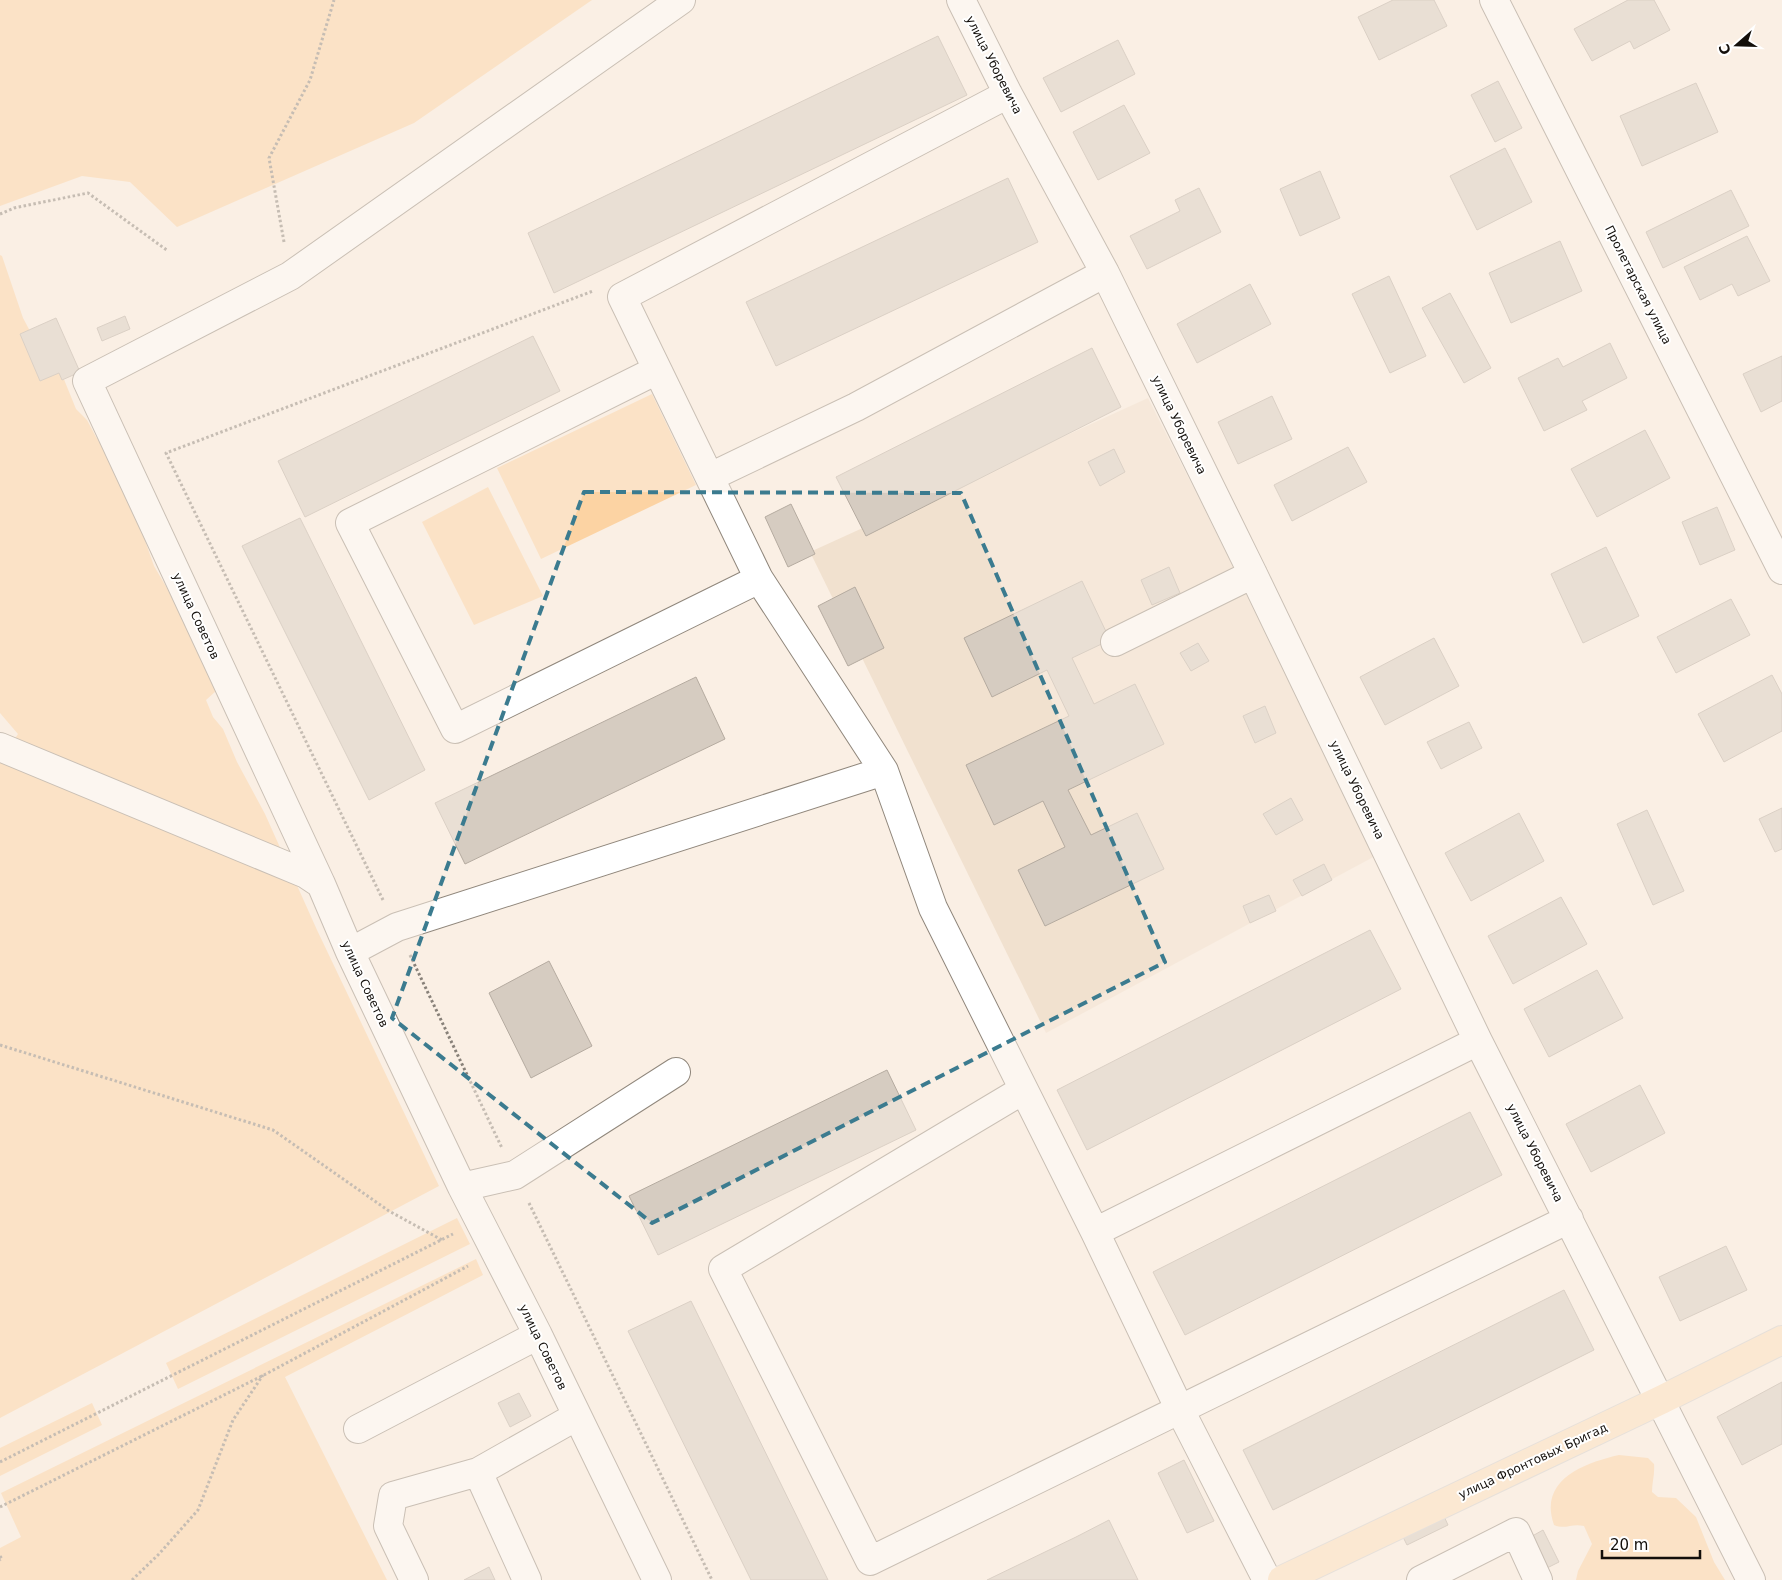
<svg xmlns="http://www.w3.org/2000/svg" width="1782" height="1580" font-family="'DejaVu Sans',sans-serif">
<style>
.built{fill:#f1e1cf}
.green{fill:#fcd3a3}
.building{fill:#d6ccc1;stroke:#b5aba0}
.lines{fill:none;stroke-linecap:round;stroke-linejoin:round}
.minor-casing{stroke:#90877c;stroke-width:30}
.major-casing{stroke:#d0cfce;stroke-width:30}
.path{stroke:#888179;stroke-width:3;stroke-dasharray:2.5 2.5;stroke-linecap:butt}
.minor{stroke:#fff;stroke-width:28}
.major{stroke:#fde0bd;stroke-width:28}
.marked{fill:none;stroke:#3b7b8f;stroke-width:4;stroke-dasharray:10 6;stroke-linejoin:round}
.labels{text-anchor:middle;dominant-baseline:central;stroke-width:4;stroke-linejoin:round;paint-order:stroke}
.street-label{font-size:12px;fill:#130f0b;stroke:#fff}
</style>
<rect width="100%" height="100%" fill="#faefe4"/>
<path class="built" d="M 1148,398 L 1379,854 L 1046,1033 L 810,552 Z"/>
<path class="green" d="M 0,0 L 592,0 L 414,123 L 177,227 L 130,182 L 82,176 L 0,206 Z
M 0,255 L 2,256 L 23,318 L 31,333 L 63,377 L 76,409 L 87,420 L 96,437 L 105,450 L 130,498 L 154,566 L 171,595 L 226,682 L 206,700 L 213,717 L 223,729 L 237,762 L 265,814 L 317,930 L 439,1186 L 0,1418 L 0,762 L 18,734 L 0,713 Z
M 652,394 L 696,485 L 541,559 L 497,468 Z
M 488,487 L 543,596 L 474,625 L 422,522 Z
M 457,1218 L 470,1244 L 178,1389 L 166,1363 Z
M 476,1259 L 483,1275 L 285,1377 L 387,1580 L 0,1580 L 0,1548 L 21,1537 L 1,1493 Z
M 92,1403 L 102,1425 L 0,1476 L 0,1448 Z
M 1619,1455 L 1648,1458 L 1654,1464 C 1655,1474 1652,1482 1652,1492 L 1658,1497 L 1676,1498 L 1696,1517 L 1714,1562 L 1725,1580 L 1576,1580 L 1578,1571 L 1592,1544 L 1584,1526 C 1571,1523 1566,1530 1554,1525 C 1538,1480 1584,1463 1619,1455 Z"/>
<path class="building" d="M 1393,0 L 1434,0 L 1447,26 L 1379,60 L 1358,17 Z
M 1628,0 L 1654,0 L 1670,30 L 1634,49 L 1630,41 L 1592,61 L 1574,29 Z
M 938,36 L 967,95 L 554,293 L 528,233 Z
M 1118,40 L 1135,74 L 1061,112 L 1043,78 Z
M 1498,81 L 1522,128 L 1495,142 L 1471,95 Z
M 1696,83 L 1718,132 L 1642,166 L 1620,116 Z
M 1124,105 L 1150,153 L 1098,180 L 1073,132 Z
M 1505,148 L 1532,202 L 1477,230 L 1450,176 Z
M 1320,171 L 1340,218 L 1300,236 L 1280,189 Z
M 1008,178 L 1038,242 L 776,366 L 746,302 Z
M 1199,188 L 1221,232 L 1147,269 L 1130,236 L 1180,211 L 1175,200 Z
M 1731,190 L 1749,226 L 1663,268 L 1646,232 Z
M 1747,236 L 1770,281 L 1738,296 L 1732,284 L 1700,300 L 1684,267 Z
M 1560,241 L 1582,291 L 1511,323 L 1489,273 Z
M 1389,276 L 1426,356 L 1390,373 L 1352,294 Z
M 1250,284 L 1271,324 L 1197,363 L 1177,324 Z
M 1450,293 L 1491,368 L 1464,383 L 1422,308 Z
M 125,316 L 130,329 L 102,341 L 97,328 Z
M 56,318 L 80,372 L 62,380 L 59,373 L 40,381 L 20,334 Z
M 533,336 L 560,391 L 305,517 L 278,461 Z
M 1610,343 L 1627,378 L 1582,401 L 1587,410 L 1544,431 L 1518,378 L 1558,358 L 1563,367 Z
M 1092,348 L 1121,407 L 866,536 L 836,477 Z
M 1782,356 L 1782,401 L 1761,412 L 1743,374 Z
M 1272,396 L 1292,439 L 1238,464 L 1218,422 Z
M 1645,430 L 1670,478 L 1597,517 L 1571,469 Z
M 1348,447 L 1367,482 L 1292,521 L 1274,485 Z
M 1114,449 L 1125,472 L 1100,486 L 1088,462 Z
M 791,504 L 815,554 L 788,567 L 765,517 Z
M 1717,507 L 1735,550 L 1700,565 L 1682,522 Z
M 300,518 L 425,770 L 369,800 L 242,546 Z
M 1606,547 L 1639,616 L 1583,643 L 1551,574 Z
M 1169,567 L 1180,593 L 1152,605 L 1141,580 Z
M 1082,581 L 1110,640 L 1072,658 L 1094,704 L 1135,684 L 1164,744 L 1068,790 L 1091,835 L 1137,813 L 1164,869 L 1045,926 L 1018,870 L 1065,847 L 1043,801 L 994,825 L 966,765 L 1069,716 L 1047,670 L 992,697 L 964,638 Z
M 855,587 L 884,648 L 848,666 L 818,606 Z
M 1731,599 L 1750,635 L 1676,673 L 1657,637 Z
M 1434,638 L 1459,686 L 1385,725 L 1360,677 Z
M 1198,643 L 1209,661 L 1191,671 L 1180,653 Z
M 1772,675 L 1782,694 L 1782,731 L 1724,762 L 1698,714 Z
M 696,677 L 725,739 L 465,864 L 435,803 Z
M 1265,706 L 1276,733 L 1255,743 L 1243,716 Z
M 1469,722 L 1482,748 L 1441,769 L 1427,742 Z
M 1291,798 L 1303,820 L 1276,835 L 1263,814 Z
M 1782,808 L 1782,849 L 1775,852 L 1759,819 Z
M 1647,810 L 1684,891 L 1653,905 L 1617,824 Z
M 1519,813 L 1544,861 L 1471,901 L 1445,853 Z
M 1324,864 L 1332,880 L 1302,896 L 1293,880 Z
M 1269,895 L 1276,911 L 1250,923 L 1243,906 Z
M 1561,897 L 1587,944 L 1513,984 L 1488,936 Z
M 1370,930 L 1401,989 L 1087,1150 L 1057,1090 Z
M 549,961 L 592,1046 L 531,1078 L 489,993 Z
M 1597,970 L 1623,1018 L 1549,1057 L 1524,1009 Z
M 887,1070 L 916,1130 L 658,1255 L 629,1196 Z
M 1640,1085 L 1665,1133 L 1591,1172 L 1566,1124 Z
M 1470,1112 L 1502,1175 L 1185,1335 L 1153,1272 Z
M 1726,1246 L 1747,1290 L 1680,1321 L 1659,1277 Z
M 1564,1290 L 1594,1350 L 1273,1510 L 1243,1450 Z
M 691,1301 L 776,1474 L 828,1580 L 751,1580 L 628,1331 Z
M 1782,1382 L 1782,1444 L 1742,1465 L 1717,1417 Z
M 519,1393 L 531,1416 L 510,1427 L 498,1403 Z
M 1184,1460 L 1214,1521 L 1187,1533 L 1158,1473 Z
M 1442,1512 L 1448,1525 L 1407,1545 L 1401,1533 Z
M 1109,1520 L 1138,1580 L 987,1580 L 1076,1537 Z
M 1543,1530 L 1559,1562 L 1543,1570 L 1527,1539 Z
M 489,1567 L 495,1580 L 464,1580 Z"/>
<g class="lines">
<defs>
<path id="minor" d="M 961,0 L 1008,94 L 1105,273 L 1253,574 L 1478,1041 L 1751,1580
M 1494,0 L 1782,570
M 1008,94 L 622,297 L 759,579 L 884,771 L 933,908 L 1095,1232 L 1180,1410 L 1267,1580
M 657,370 L 350,523 L 455,729 L 759,579
M 710,477 L 856,407 L 1105,273
M 1115,642 L 1253,574
M 0,747 L 306,874 L 321,884
M 350,952 L 397,927 L 884,771
M 1023,1090 L 723,1269 L 870,1561 L 1569,1219
M 462,1187 L 515,1175 L 676,1072
M 1095,1232 L 1478,1041
M 358,1429 L 538,1335
M 478,1472 L 527,1580
M 414,1580 L 388,1526 L 393,1496 L 478,1472 L 577,1416
M 657,1580 L 538,1335 L 462,1187 L 350,952 L 321,884 L 87,381 L 290,276 L 681,0
M 1421,1580 L 1516,1532 L 1538,1580"/>
<path id="major" d="M 1282,1580 L 1661,1400 L 1782,1340"/>
</defs>
<use href="#minor" class="minor-casing"/>
<use href="#major" class="major-casing"/>
<path class="path" d="M 0,214 L 14,208 L 88,193 L 168,251
M 284,242 L 269,158 L 310,80 L 334,0
M 383,900 L 166,453 L 593,291
M 410,955 L 502,1148
M 0,1045 L 273,1130 L 389,1211 L 442,1240
M 529,1203 L 712,1580
M 0,1462 L 453,1234
M 0,1507 L 264,1375 L 468,1266
M 0,1556 L 2,1559 L 0,1560
M 132,1580 L 159,1554 L 198,1510 L 233,1420 L 263,1375"/>
<use href="#minor" class="minor"/>
<use href="#major" class="major"/>
</g>
<path d="M0 0H1782V1580H0ZM 584,492 L 961,493 L 1165,962 L 652,1223 L 392,1018 Z" fill="#faefe4" fill-opacity=".55" fill-rule="evenodd"/>
<path class="marked" d="M 584,492 L 961,493 L 1165,962 L 652,1223 L 392,1018 Z"/>
<g class="labels">
<g class="street-label">
<text transform="translate(994 65) rotate(63)">улица Уборевича</text>
<text transform="translate(1638 285) rotate(63)">Пролетарская улица</text>
<text transform="translate(1179 425) rotate(64)">улица Уборевича</text>
<text transform="translate(196 616) rotate(65)">улица Советов</text>
<text transform="translate(1357 790) rotate(64)">улица Уборевича</text>
<text transform="translate(365 984) rotate(65)">улица Советов</text>
<text transform="translate(1535 1153) rotate(63)">улица Уборевича</text>
<text transform="translate(543 1347) rotate(64)">улица Советов</text>
<text transform="translate(1533 1461) rotate(-25)">улица Фронтовых Бригад</text>
</g>
</g>
<g transform="translate(1737 45) rotate(250)" stroke="#ffffff" stroke-width="4" paint-order="stroke">
<path d="M0-4L9 19L0 12L-9 19Z" fill="#130f0b"/>
<text y="-8" font-size="14" font-weight="bold" text-anchor="middle" fill="#130f0b">С</text>
</g>
<path d="M1602 1550v8h98v-8" fill="none" stroke="#130f0b" stroke-width="2.5"/>
<text x="1610" y="1550" font-size="15" fill="#130f0b" stroke="#ffffff" stroke-width="4" paint-order="stroke">20 m</text>
</svg>
